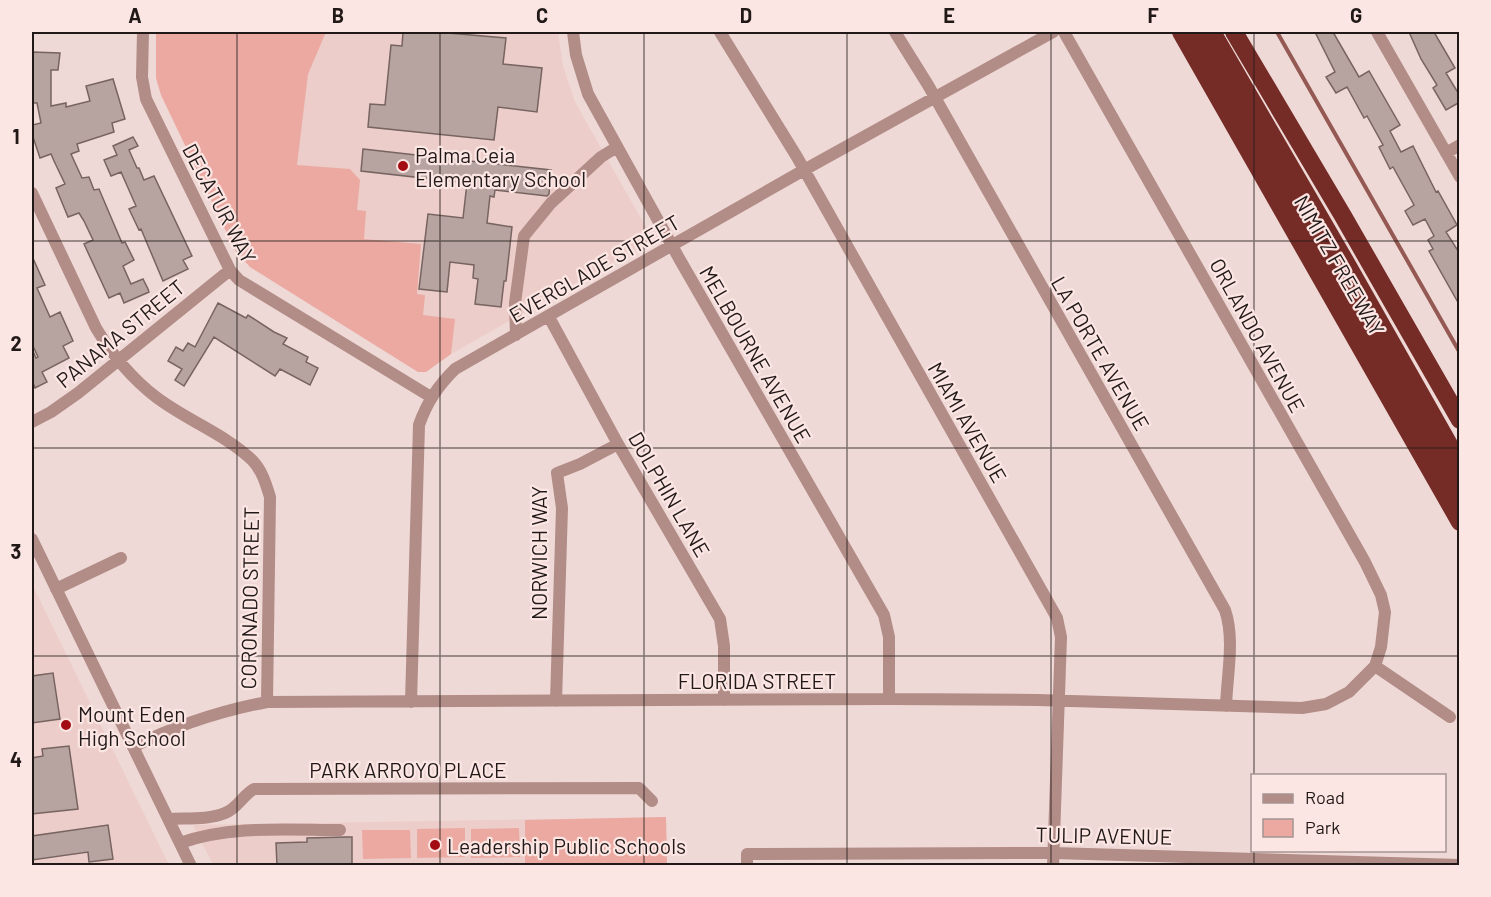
<svg xmlns="http://www.w3.org/2000/svg" width="1491" height="897" font-family="Barlow,sans-serif">
<style>
.built{fill:#eccdc9}
.green{fill:#eba9a1}
.lines{fill:none;stroke-linecap:round;stroke-linejoin:round}
.stream{stroke:#945953;stroke-width:4}
.building{fill:#b7a3a0;stroke:#776461;stroke-width:1.5}
.minor{stroke:#b28c87;stroke-width:12}
.highway{stroke:#752c27;stroke-width:18}
.grid{fill:none;stroke:#211918;stroke-width:1.5;stroke-opacity:0.55}
.poi-dot{fill:#a40c14;stroke:#fce6e3;stroke-width:2}
.labels{text-anchor:middle;dominant-baseline:central;stroke-width:4.5;stroke-linejoin:round;paint-order:stroke}
.poi-label{font-size:21px;fill:#211918;stroke:#fce6e3;text-anchor:start}
.street-label{font-size:21px;fill:#211918;stroke:#fce6e3}
.neatline{fill:none;stroke:#211918;stroke-width:2}
.grid-label{font-size:20px;text-anchor:middle;font-weight:bold;fill:#211918}
</style>
<rect width="100%" height="100%" fill="#efd9d6"/>
<path class="built" d="M 201,32 L 558,32 L 563,66 L 575,102 L 647,229 L 648,240 L 645,244 L 451,354 L 426,372 L 418,372 L 250,267 L 235,250 L 161,95 L 156,78 Z
M 32,584 L 169,865 L 32,865 Z
M 666,817 L 667,865 L 213,865 L 193,825 Z"/>
<path class="green" d="M 156,32 L 326,32 L 308,74 L 297,165 L 350,169 L 360,180 L 357,210 L 366,211 L 364,239 L 421,244 L 417,294 L 425,295 L 423,315 L 455,319 L 451,354 L 426,372 L 418,372 L 250,267 L 235,250 L 161,95 L 156,78 Z
M 666,817 L 667,865 L 525,865 L 525,820 Z
M 465,828 L 465,857 L 417,858 L 417,829 Z
M 519,828 L 520,857 L 471,858 L 471,829 Z
M 362,830 L 410,830 L 411,858 L 363,859 Z"/>
<g class="lines">
<path class="stream" d="M 1277,32 L 1460,353"/>
</g>
<path class="building" d="M 403,32 L 436,32 L 506,38 L 503,64 L 542,68 L 537,112 L 498,107 L 494,140 L 368,127 L 370,104 L 385,105 L 391,45 L 402,46 Z
M 1315,32 L 1333,32 L 1359,77 L 1369,71 L 1400,125 L 1390,131 L 1401,152 L 1413,146 L 1436,192 L 1438,191 L 1457,225 L 1446,232 L 1460,254 L 1460,306 L 1429,251 L 1433,249 L 1428,240 L 1434,236 L 1425,219 L 1413,225 L 1405,211 L 1414,205 L 1393,167 L 1390,169 L 1379,147 L 1383,145 L 1367,116 L 1364,118 L 1347,87 L 1336,93 L 1326,77 L 1335,72 Z
M 1409,32 L 1434,32 L 1455,68 L 1446,73 L 1460,96 L 1460,102 L 1446,110 L 1433,88 L 1437,85 L 1421,59 Z
M 32,52 L 60,53 L 58,70 L 51,70 L 51,106 L 66,103 L 66,107 L 90,101 L 86,86 L 113,79 L 125,119 L 112,123 L 114,132 L 77,144 L 79,151 L 71,154 L 82,178 L 89,177 L 94,190 L 99,189 L 122,243 L 125,242 L 134,260 L 123,266 L 131,284 L 143,279 L 148,289 L 149,292 L 124,303 L 120,293 L 109,298 L 84,244 L 93,240 L 84,221 L 79,213 L 68,217 L 56,188 L 65,184 L 54,161 L 51,154 L 40,158 L 32,134 L 32,125 L 41,123 L 37,103 L 32,103 Z
M 133,137 L 138,146 L 129,150 L 137,168 L 139,168 L 144,180 L 154,176 L 192,256 L 183,260 L 188,269 L 163,281 L 141,229 L 139,230 L 129,209 L 136,206 L 121,172 L 111,176 L 104,160 L 117,155 L 113,146 Z
M 363,149 L 551,170 L 549,194 L 547,196 L 495,190 L 494,197 L 490,196 L 487,223 L 512,227 L 506,281 L 504,281 L 501,307 L 475,304 L 478,279 L 473,278 L 474,265 L 450,262 L 447,292 L 419,289 L 428,214 L 463,218 L 467,183 L 361,171 Z
M 32,256 L 45,285 L 37,288 L 50,317 L 60,312 L 73,341 L 63,346 L 69,358 L 42,372 L 47,382 L 35,388 L 32,380 L 32,349 L 36,358 L 38,357 L 32,344 Z
M 218,303 L 246,318 L 248,315 L 274,332 L 287,338 L 283,344 L 308,357 L 306,362 L 318,368 L 310,385 L 280,369 L 275,376 L 214,337 L 184,386 L 175,380 L 182,369 L 168,361 L 176,347 L 183,351 L 188,343 L 195,347 Z
M 53,673 L 60,719 L 32,723 L 32,676 Z
M 69,746 L 78,809 L 32,814 L 32,758 L 43,756 L 42,749 Z
M 108,825 L 113,859 L 89,862 L 88,852 L 32,860 L 32,836 Z
M 345,837 L 352,837 L 352,864 L 277,866 L 276,843 L 307,842 L 307,838 Z"/>
<g class="lines">
<path class="minor" d="M 143,32 L 142,77 L 146,99 L 230,270 L 239,280 L 431,397
M 573,32 L 576,55 L 588,94 L 680,260 L 884,615 L 889,637 L 889,699
M 720,32 L 797,157 L 1057,618 L 1061,637 L 1053,866
M 895,32 L 928,85 L 1225,610 C 1235,639 1227,675 1226,706
M 1377,32 L 1460,177
M 1446,153 L 1460,145
M 32,193 L 96,328 C 113,356 131,378 156,397 C 186,420 225,434 252,460 C 262,470 266,484 270,497 L 267,702
M 549,317 L 618,444 L 720,619 L 724,646 L 724,700
M 516,335 L 515,303 L 524,236 L 551,203 L 601,157 L 617,147
M 32,422 L 51,412 L 78,393 L 230,270
M 32,539 L 191,866
M 56,589 L 121,558
M 1375,666 L 1450,717
M 556,701 L 562,508 L 557,473 L 580,464 L 618,444
M 411,702 L 419,425 C 427,402 438,386 455,369 L 804,170 L 1053,32
M 133,747 C 175,726 220,711 267,702 L 889,699 L 1038,700 L 1302,708 L 1326,704 L 1349,692 L 1375,666 L 1381,647 L 1385,612 L 1381,595 L 1365,562 L 1064,32
M 169,819 C 186,818 209,820 225,813 C 237,809 243,795 254,789 L 639,788 L 652,801
M 180,843 C 231,825 287,830 340,830
M 747,866 L 747,854 L 1054,853 L 1460,865"/>
<path class="highway" d="M 1181,32 L 1460,522
M 1196,32 L 1460,492
M 1212,32 L 1345,261 L 1460,464
M 1234,32 L 1343,216 L 1460,420"/>
</g>
<path class="grid" d="M 237,32 L 237,866M 440,32 L 440,866M 644,32 L 644,866M 847,32 L 847,866M 1051,32 L 1051,866M 1254,32 L 1254,776M 32,241 L 1460,241M 32,448 L 1460,448M 32,656 L 1460,656M 1254,850 L 1254,866"/>
<g class="poi-dot">
<circle cx="403" cy="166" r="6"/>
<circle cx="66" cy="725" r="6"/>
<circle cx="435" cy="845" r="6"/>
</g>
<g class="labels">
<g class="poi-label">
<text x="415" y="154">Palma Ceia<tspan x="415" dy="24">Elementary School</tspan></text>
<text x="78" y="713">Mount Eden<tspan x="78" dy="24">High School</tspan></text>
<text x="447" y="845">Leadership Public Schools</text>
</g>
<g class="street-label">
<text transform="translate(220 203) rotate(62)">DECATUR WAY</text>
<text transform="translate(1340 265) rotate(60)">NIMITZ FREEWAY</text>
<text transform="translate(594 268) rotate(-30)">EVERGLADE STREET</text>
<text transform="translate(120 333) rotate(-39)">PANAMA STREET</text>
<text transform="translate(1258 335) rotate(61)">ORLANDO AVENUE</text>
<text transform="translate(1101 353) rotate(60)">LA PORTE AVENUE</text>
<text transform="translate(756 354) rotate(60)">MELBOURNE AVENUE</text>
<text transform="translate(968 422) rotate(60)">MIAMI AVENUE</text>
<text transform="translate(670 494) rotate(60)">DOLPHIN LANE</text>
<text transform="translate(538 553) rotate(-90)">NORWICH WAY</text>
<text transform="translate(249 598) rotate(-89)">CORONADO STREET</text>
<text x="757" y="680">FLORIDA STREET</text>
<text x="408" y="769">PARK ARROYO PLACE</text>
<text transform="translate(1104 835) rotate(1)">TULIP AVENUE</text>
</g>
</g>
<rect width="1491" height="897" fill="none" stroke="#fce6e3" stroke-width="66"/>
<rect x="1251" y="774" width="195" height="78" fill="#fce6e3" stroke="#a49492" stroke-width="1.5"/>
<rect x="1263" y="794" width="30" height="9" fill="#b28c87" stroke="#a49492" stroke-width="1.5"/>
<text x="1305" y="804" font-size="18" fill="#211918">Road</text>
<rect x="1263" y="819" width="30" height="18" fill="#eba9a1" stroke="#a49492" stroke-width="1.5"/>
<text x="1305" y="834" font-size="18" fill="#211918">Park</text>
<rect x="33" y="33" width="1425" height="831" class="neatline"/>
<g class="grid-label">
<text x="135" y="23">A</text>
<text x="338" y="23">B</text>
<text x="542" y="23">C</text>
<text x="746" y="23">D</text>
<text x="949" y="23">E</text>
<text x="1153" y="23">F</text>
<text x="1356" y="23">G</text>
<text x="16" y="144">1</text>
<text x="16" y="351">2</text>
<text x="16" y="559">3</text>
<text x="16" y="767">4</text>
</g>
</svg>
